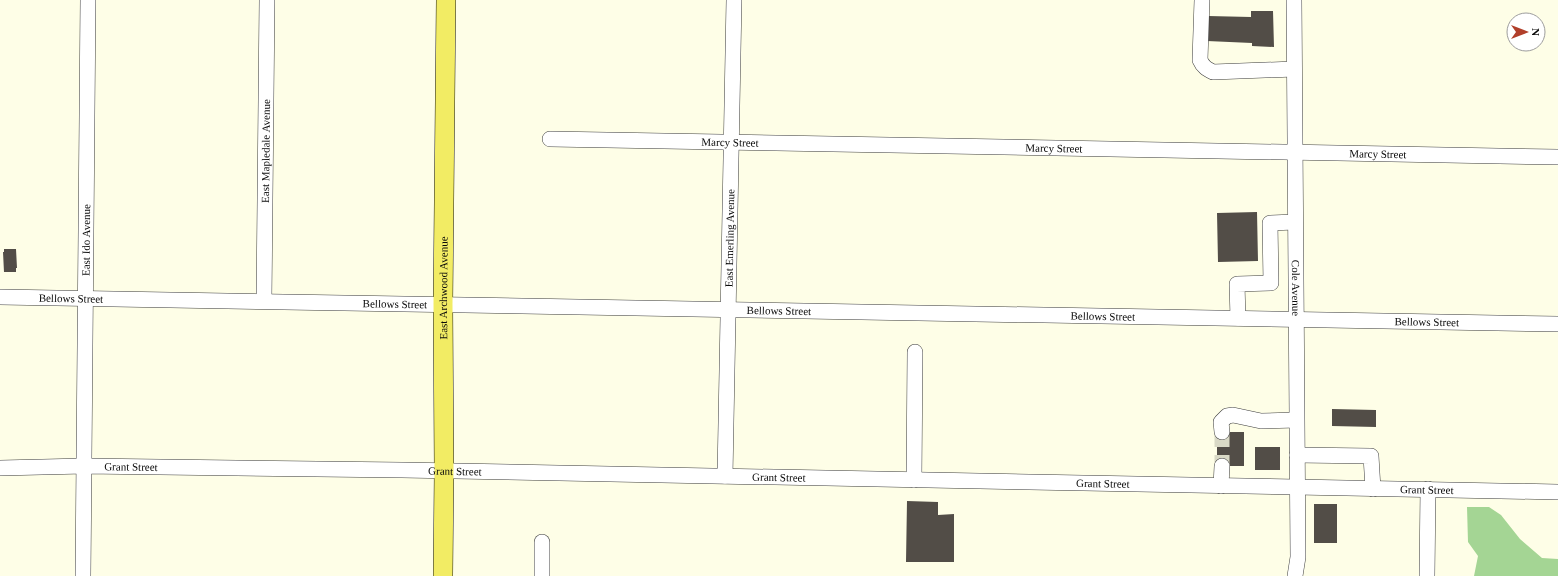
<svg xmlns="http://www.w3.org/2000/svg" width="1558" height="576" font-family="'Times New Roman',serif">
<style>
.forest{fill:#a4d594}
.building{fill:#524d47}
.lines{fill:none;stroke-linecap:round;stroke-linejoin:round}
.minor-tunnel{stroke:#d9d9c6;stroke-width:15;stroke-dasharray:15 8;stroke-linecap:butt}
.minor-casing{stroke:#3d3d3d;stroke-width:16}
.major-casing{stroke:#1b1b1b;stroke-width:20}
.minor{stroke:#fff;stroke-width:15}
.major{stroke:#f2ec64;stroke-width:19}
.labels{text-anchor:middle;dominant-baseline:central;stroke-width:4;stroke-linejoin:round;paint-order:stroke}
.street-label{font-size:11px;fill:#0a0a0a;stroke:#fff}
</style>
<rect width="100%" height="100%" fill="#fefee7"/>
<path class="forest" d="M 1467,507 L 1489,507 L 1501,515 L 1520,539 L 1542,558 L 1558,559 L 1558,576 L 1474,576 L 1478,556 L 1468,542 Z"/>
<path class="building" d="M 1251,11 L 1273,11 L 1274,47 L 1252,46 L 1252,43 L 1207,41 L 1208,16 L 1251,17 Z
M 1257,212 L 1258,261 L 1218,262 L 1217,213 Z
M 4,249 L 16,249 L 17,268 L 16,268 L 16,272 L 4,272 L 3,252 L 4,252 Z
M 1332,409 L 1376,410 L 1376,427 L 1332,426 Z
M 1217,432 L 1244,432 L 1244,466 L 1217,466 Z
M 1255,447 L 1280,447 L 1280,470 L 1255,470 Z
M 907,501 L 938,502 L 938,515 L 954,514 L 954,562 L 906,562 Z
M 1314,504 L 1337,504 L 1337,543 L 1314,543 Z"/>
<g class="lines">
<path class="minor-tunnel" d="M 1222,432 L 1222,466"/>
<defs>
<g id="minor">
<path d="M 1202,0 L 1200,60 C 1203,67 1207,69 1213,72 L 1294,69"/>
<path id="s1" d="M 1294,0 L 1298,557 L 1295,576"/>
<path id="s2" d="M 550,139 L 1558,157"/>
<path id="s3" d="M 0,297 L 1558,324"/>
<path id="s4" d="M 264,301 L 267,0"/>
<path d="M 1238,318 L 1237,284 L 1271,283 L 1270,223 L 1295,222"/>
<path d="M 1222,432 L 1221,422 L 1227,416 L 1233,415 L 1261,421 L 1296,420"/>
<path d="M 1297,455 L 1371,456 L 1373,489"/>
<path id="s5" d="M 0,468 L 84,466 L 402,470 L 1558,492"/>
<path id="s6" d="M 725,476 L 734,0"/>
<path d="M 914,480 L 915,352"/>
<path d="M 1221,486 L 1222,466"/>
<path id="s7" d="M 83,576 L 88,0"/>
<path d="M 542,576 L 542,542"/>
<path d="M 1427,576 L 1428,489"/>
</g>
<g id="major">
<path id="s8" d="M 443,576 L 444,471 L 443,304 L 446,0"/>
</g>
</defs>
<use href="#minor" class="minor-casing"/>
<use href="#major" class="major-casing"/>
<use href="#minor" class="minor"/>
<use href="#major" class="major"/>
</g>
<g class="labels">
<g class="street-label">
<text stroke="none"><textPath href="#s2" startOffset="180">Marcy Street</textPath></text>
<text stroke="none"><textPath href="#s2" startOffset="504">Marcy Street</textPath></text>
<text stroke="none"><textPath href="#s4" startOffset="150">East Mapledale Avenue</textPath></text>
<text stroke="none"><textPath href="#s2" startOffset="828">Marcy Street</textPath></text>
<text stroke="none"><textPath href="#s6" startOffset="238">East Emerling Avenue</textPath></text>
<text stroke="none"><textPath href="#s7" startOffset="336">East Ido Avenue</textPath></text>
<text stroke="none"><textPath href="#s8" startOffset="288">East Archwood Avenue</textPath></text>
<text stroke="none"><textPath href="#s1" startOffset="288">Cole Avenue</textPath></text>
<text stroke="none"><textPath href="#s3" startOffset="71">Bellows Street</textPath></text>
<text stroke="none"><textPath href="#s3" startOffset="395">Bellows Street</textPath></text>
<text stroke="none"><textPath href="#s3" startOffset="779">Bellows Street</textPath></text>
<text stroke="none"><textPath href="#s3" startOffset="1103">Bellows Street</textPath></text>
<text stroke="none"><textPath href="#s3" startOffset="1427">Bellows Street</textPath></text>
<text stroke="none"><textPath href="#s5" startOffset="131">Grant Street</textPath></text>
<text stroke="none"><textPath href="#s5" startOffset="455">Grant Street</textPath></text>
<text stroke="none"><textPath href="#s5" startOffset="779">Grant Street</textPath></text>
<text stroke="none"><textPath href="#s5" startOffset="1103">Grant Street</textPath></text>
<text stroke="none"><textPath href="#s5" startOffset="1427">Grant Street</textPath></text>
</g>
</g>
<g transform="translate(1526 32) rotate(90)"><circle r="19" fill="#ffffff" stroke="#9d9d9d"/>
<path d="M0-3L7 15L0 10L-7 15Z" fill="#b13f2a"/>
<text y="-6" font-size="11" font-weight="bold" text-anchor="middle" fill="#0a0a0a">N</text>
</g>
</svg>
